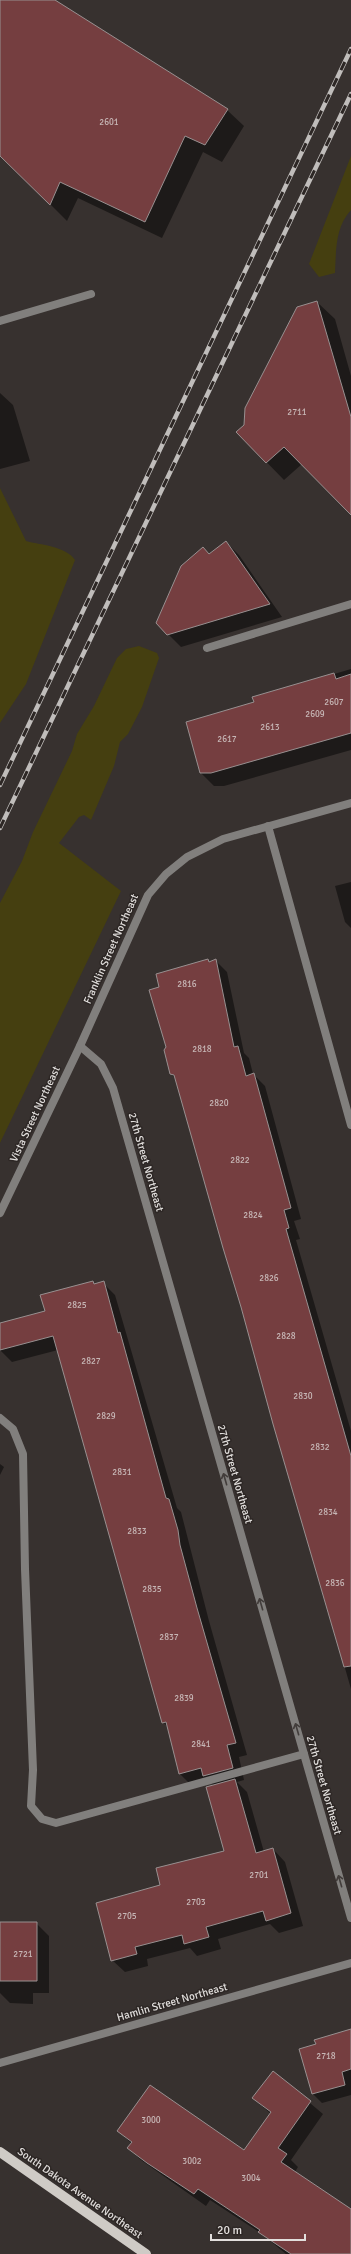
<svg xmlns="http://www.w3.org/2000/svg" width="351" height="2254" font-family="Signika,sans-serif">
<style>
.green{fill:#453f10}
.shadow{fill:#0007}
.building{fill:#753e40;stroke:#989090}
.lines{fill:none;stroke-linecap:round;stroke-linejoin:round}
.service{stroke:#817f7d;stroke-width:8}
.minor{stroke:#817f7d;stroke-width:8}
.tertiary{stroke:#817f7d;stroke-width:8}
.primary{stroke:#cfcbc6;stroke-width:10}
.rail-casing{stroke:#c0bdbb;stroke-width:4.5}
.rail{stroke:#2d2725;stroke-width:3;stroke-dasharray:9;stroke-linecap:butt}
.oneway{stroke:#423d3b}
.labels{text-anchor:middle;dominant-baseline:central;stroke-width:3;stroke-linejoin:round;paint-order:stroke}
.number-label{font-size:9px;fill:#c7b7b6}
.street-label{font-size:11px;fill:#e2dfdd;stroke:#2d2725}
</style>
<rect width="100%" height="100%" fill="#37312f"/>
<path class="green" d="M 351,156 L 351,210 C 335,227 336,252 335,273 L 319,277 L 309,264 Z
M 0,488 L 26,541 C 40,545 66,546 75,560 L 26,684 L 0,723 Z
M 139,646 L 157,653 L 159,658 L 142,707 L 128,734 L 120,742 L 114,766 L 91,820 L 84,815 L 79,817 L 59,843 L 121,891 L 0,1143 L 0,903 L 22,861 L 33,832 L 72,751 L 77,734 L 94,706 L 117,658 L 126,649 Z"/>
<path class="shadow" d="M 0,0 L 53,0 L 227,110 L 244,126 L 222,162 L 203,152 L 162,238 L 78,198 L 67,221 L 0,154 Z
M 317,302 L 335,319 L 351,376 L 351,513 L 302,464 L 284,480 L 237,432 L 245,426 Z
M 0,393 L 13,405 L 30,461 L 0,469 Z
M 226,542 L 239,555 L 282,617 L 181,647 L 157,623 L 210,555 Z
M 351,669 L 351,750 L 224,786 L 214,786 L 201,773 L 255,703 L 253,698 Z
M 351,882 L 351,928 L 345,922 L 335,886 Z
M 208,960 L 210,962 L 216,961 L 227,972 L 244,1053 L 249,1058 L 253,1074 L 265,1086 L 301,1219 L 294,1221 L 300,1239 L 296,1240 L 351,1431 L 351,1689 L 176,1078 L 171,1074 L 161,988 Z
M 93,1282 L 95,1285 L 103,1283 L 115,1295 L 177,1508 L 181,1512 L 209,1621 L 247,1755 L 239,1757 L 244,1780 L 237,1782 L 247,1792 L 264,1852 L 273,1849 L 285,1862 L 303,1926 L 279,1933 L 270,1924 L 218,1939 L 221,1949 L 197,1956 L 190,1948 L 147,1959 L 148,1966 L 125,1972 L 112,1960 L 161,1886 L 226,1851 L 214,1786 L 209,1781 L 192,1786 L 180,1774 L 168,1727 L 163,1722 L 58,1350 L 12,1362 L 0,1350 L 0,1324 L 46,1312 Z
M 0,1464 L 4,1467 L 0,1475 Z
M 0,1923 L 36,1923 L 49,1936 L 49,1993 L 33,1993 L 33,2004 L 10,2003 L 0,1993 Z
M 351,2030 L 351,2095 L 322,2103 L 313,2094 L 317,2045 Z
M 273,2072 L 323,2114 L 291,2160 L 298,2167 L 295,2172 L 351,2211 L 351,2254 L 286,2254 L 262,2234 L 210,2200 L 206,2206 L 141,2160 L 128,2148 L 132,2144 L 118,2130 L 245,2151 L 271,2114 L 253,2098 Z"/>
<path class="building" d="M 0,0 L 55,0 L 228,109 L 205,145 L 185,136 L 145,222 L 60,182 L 50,205 L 0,156 Z
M 317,301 L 351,417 L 351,515 L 284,447 L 266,463 L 236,432 L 244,425 L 245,408 L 297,307 Z
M 226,541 L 270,604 L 167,635 L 156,623 L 181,566 L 203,547 L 209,554 Z
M 334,673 L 336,679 L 351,674 L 351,733 L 211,773 L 200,773 L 186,722 L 254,702 L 252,697 Z
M 208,959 L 209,962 L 216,959 L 234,1047 L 238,1046 L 246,1076 L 254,1073 L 291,1208 L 284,1210 L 289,1228 L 286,1229 L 351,1456 L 351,1666 L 344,1667 L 273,1424 L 241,1307 L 223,1248 L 174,1075 L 170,1074 L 164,1050 L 166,1047 L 149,990 L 159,987 L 156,974 Z
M 93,1281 L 94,1284 L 104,1281 L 118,1333 L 120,1332 L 166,1498 L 169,1499 L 178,1530 L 180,1545 L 197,1608 L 236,1743 L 227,1745 L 233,1768 L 203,1776 L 201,1768 L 179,1774 L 166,1722 L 162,1723 L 53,1336 L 0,1350 L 0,1323 L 45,1311 L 40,1295 Z
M 235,1779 L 256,1853 L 273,1848 L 291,1913 L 266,1921 L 263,1911 L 206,1927 L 209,1937 L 184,1944 L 182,1935 L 135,1947 L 137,1954 L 111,1961 L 96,1903 L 160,1885 L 156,1868 L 224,1851 L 206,1787 Z
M 0,1922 L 37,1922 L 37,1981 L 0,1981 Z
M 351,2029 L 351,2069 L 342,2072 L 345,2085 L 312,2094 L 299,2049 L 316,2044 L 314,2040 Z
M 273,2071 L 311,2101 L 278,2148 L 287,2154 L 281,2162 L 351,2209 L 351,2254 L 291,2254 L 258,2232 L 260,2230 L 198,2189 L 194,2194 L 147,2163 L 127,2148 L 132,2142 L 117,2131 L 150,2085 L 244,2150 L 271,2112 L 252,2098 Z"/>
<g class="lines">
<path class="service" d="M 207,648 L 351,604
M 268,826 L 351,1125
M 0,1418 L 13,1429 L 23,1454 L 25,1569 L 33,1770 L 31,1806 L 42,1819 L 56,1823 L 304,1754"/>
<path class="minor" d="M 0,321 L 91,294
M 80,1046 L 101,1064 L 113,1088 L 351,1918
M 0,2063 L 351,1963"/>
<path class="tertiary" d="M 0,1213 L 80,1046 L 148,895 L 166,874 L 187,857 L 223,839 L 351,803"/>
<path class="primary" d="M 0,2152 L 146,2254"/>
<defs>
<path id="rail" d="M 0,785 L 351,49
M 0,828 L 351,94"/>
</defs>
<use href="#rail" class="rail-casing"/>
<use href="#rail" class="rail"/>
</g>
<defs><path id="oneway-shaft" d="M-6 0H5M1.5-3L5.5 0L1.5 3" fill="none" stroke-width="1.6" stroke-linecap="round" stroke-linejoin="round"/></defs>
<g class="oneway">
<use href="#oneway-shaft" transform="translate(225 1479) rotate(-106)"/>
<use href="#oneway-shaft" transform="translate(261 1604) rotate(-106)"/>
<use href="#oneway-shaft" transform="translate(297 1729) rotate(-106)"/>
<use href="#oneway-shaft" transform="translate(340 1881) rotate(-106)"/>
</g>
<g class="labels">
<g class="number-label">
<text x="109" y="122">2601</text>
<text x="297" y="412">2711</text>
<text x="334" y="702">2607</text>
<text x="315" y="714">2609</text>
<text x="270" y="727">2613</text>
<text x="227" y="739">2617</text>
<text x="187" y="984">2816</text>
<text x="202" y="1049">2818</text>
<text x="219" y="1103">2820</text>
<text x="240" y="1160">2822</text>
<text x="253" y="1215">2824</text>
<text x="269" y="1278">2826</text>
<text x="77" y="1305">2825</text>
<text x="286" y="1336">2828</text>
<text x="91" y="1361">2827</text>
<text x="303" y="1396">2830</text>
<text x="106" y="1416">2829</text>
<text x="320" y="1447">2832</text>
<text x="122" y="1472">2831</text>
<text x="328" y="1512">2834</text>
<text x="137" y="1531">2833</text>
<text x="335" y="1583">2836</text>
<text x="152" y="1589">2835</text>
<text x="169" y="1637">2837</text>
<text x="184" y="1698">2839</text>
<text x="201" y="1744">2841</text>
<text x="259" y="1875">2701</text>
<text x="196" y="1902">2703</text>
<text x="127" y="1916">2705</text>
<text x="23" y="1954">2721</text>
<text x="326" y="2056">2718</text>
<text x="151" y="2120">3000</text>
<text x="192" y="2161">3002</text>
<text x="251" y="2178">3004</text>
</g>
<g class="street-label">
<text transform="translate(111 949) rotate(-66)">Franklin Street Northeast</text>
<text transform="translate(35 1114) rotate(-65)">Vista Street Northeast</text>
<text transform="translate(146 1162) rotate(74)">27th Street Northeast</text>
<text transform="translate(235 1474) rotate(74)">27th Street Northeast</text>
<text transform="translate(324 1785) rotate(74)">27th Street Northeast</text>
<text transform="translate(172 2002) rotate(-16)">Hamlin Street Northeast</text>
<text transform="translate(80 2193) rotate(35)">South Dakota Avenue Northeast</text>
</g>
</g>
<path d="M211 2234v6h94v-6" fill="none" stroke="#e2dfdd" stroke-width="2"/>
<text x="217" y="2234" font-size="12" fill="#e2dfdd" stroke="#2d2725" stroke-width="3" paint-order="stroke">20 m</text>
</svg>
